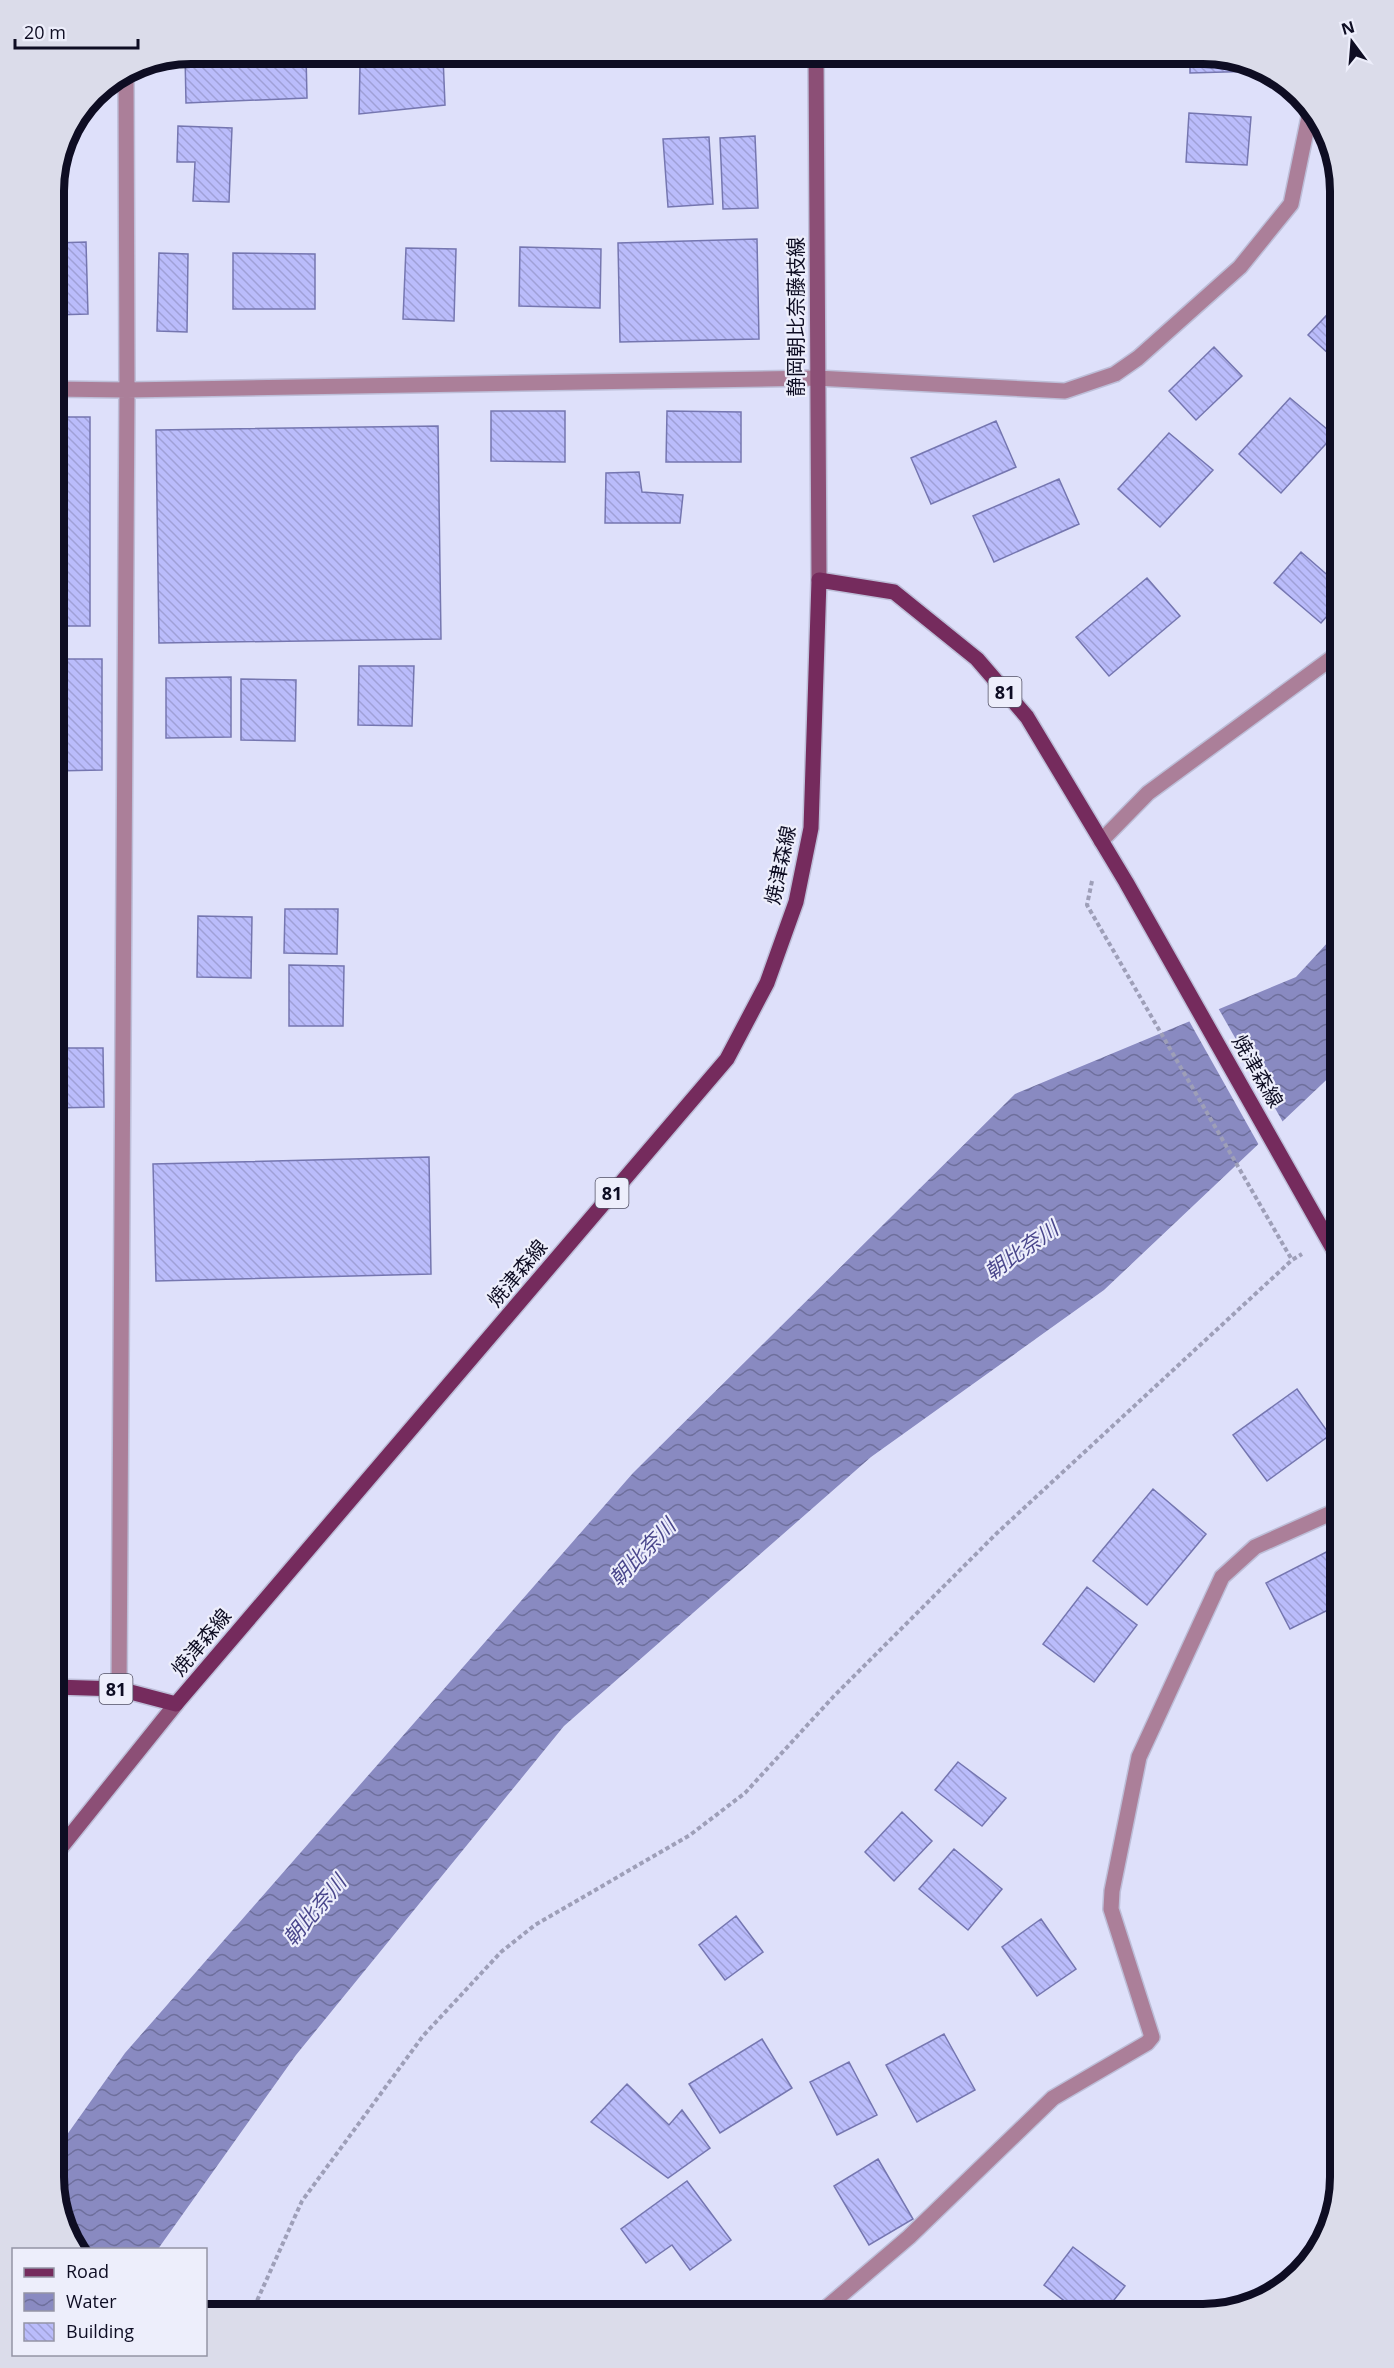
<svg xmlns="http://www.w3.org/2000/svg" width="1394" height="2368" font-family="'Open Sans','Noto Sans JP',sans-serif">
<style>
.water{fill:url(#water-waves)}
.pier{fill:#dee0fa}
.building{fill:url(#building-back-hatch);stroke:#7576b0;stroke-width:1.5}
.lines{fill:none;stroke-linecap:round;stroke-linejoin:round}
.street-casing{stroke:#bdbed8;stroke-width:18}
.secondary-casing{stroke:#bdbed8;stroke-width:18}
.primary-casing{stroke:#bdbed8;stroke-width:18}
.path{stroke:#9e9fb8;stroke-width:4;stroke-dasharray:4.5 3;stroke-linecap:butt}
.street{stroke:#ab7f99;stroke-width:15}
.secondary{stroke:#8c4f76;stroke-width:15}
.primary{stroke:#752b5d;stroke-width:15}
.labels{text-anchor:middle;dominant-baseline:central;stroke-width:4.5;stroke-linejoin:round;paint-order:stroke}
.shield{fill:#edeefb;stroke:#515064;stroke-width:1.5}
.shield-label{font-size:18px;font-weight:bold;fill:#0e0d23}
.street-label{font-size:20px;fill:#0e0d23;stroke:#edeefb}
.water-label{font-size:21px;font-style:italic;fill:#4a478c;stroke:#edeefb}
.rim{fill:none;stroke:#0e0d23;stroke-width:8}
</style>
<defs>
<pattern id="water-waves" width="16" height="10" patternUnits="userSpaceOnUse" patternTransform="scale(1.5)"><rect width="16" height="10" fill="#898ac1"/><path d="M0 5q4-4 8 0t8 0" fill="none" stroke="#6e6f9c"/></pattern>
<pattern id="building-back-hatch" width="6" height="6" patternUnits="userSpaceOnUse" patternTransform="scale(1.5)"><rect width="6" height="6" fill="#babcfb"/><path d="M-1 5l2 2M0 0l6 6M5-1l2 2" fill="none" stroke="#9fa0d7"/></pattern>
</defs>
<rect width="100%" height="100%" fill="#dee0fa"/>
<path class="water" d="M 1340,929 L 1340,1067 L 1104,1290 L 871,1457 L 564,1726 L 296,2055 L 158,2249 L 79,2249 L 68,2237 L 54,2177 L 54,2153 L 125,2053 L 633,1473 L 1015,1094 L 1296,977 Z"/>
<path class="pier" d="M 1217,1006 L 1284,1124 L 1260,1147 L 1188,1019 Z"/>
<path class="building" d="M 193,54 L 306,54 L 307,98 L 186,103 L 185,55 Z
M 1190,54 L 1212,54 L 1260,71 L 1190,73 Z
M 443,56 L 445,105 L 359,114 L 360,66 Z
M 1189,113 L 1251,117 L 1247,165 L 1186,162 Z
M 178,126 L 232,128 L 229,202 L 193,201 L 195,162 L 177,162 Z
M 755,136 L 758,208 L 723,209 L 720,138 Z
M 709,137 L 713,204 L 668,207 L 663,139 Z
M 61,152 L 64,152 L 63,213 L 54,213 L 54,182 Z
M 757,239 L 759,339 L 620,342 L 618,243 Z
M 86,242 L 88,314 L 54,315 L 54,243 Z
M 520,247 L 601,249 L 600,308 L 519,306 Z
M 406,248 L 456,249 L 454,321 L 403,319 Z
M 159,253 L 188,254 L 187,332 L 157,331 Z
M 233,253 L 315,254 L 315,309 L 233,309 Z
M 1340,301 L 1340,364 L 1308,335 Z
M 1214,347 L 1242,376 L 1196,420 L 1169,391 Z
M 1290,398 L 1334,435 L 1281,493 L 1239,454 Z
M 491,411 L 565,411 L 565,462 L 491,461 Z
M 667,411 L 741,412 L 741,462 L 666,462 Z
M 54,417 L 90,417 L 90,626 L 54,626 Z
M 996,421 L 1016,467 L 931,504 L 911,458 Z
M 438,426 L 441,639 L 159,643 L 156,430 Z
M 1169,433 L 1213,470 L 1160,527 L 1118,489 Z
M 639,472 L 642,492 L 683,495 L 680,523 L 605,523 L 606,473 Z
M 1059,479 L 1079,524 L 994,562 L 973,516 Z
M 1340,488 L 1340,513 L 1327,502 Z
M 1301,552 L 1340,586 L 1340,601 L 1321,623 L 1274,583 Z
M 1147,578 L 1180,616 L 1109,676 L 1076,637 Z
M 54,659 L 102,659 L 102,770 L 54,771 Z
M 359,666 L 414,666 L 412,726 L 358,725 Z
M 231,677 L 231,737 L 166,738 L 166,678 Z
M 241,679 L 296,680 L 295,741 L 241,740 Z
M 285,909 L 338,909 L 337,954 L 284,953 Z
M 198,916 L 252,917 L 251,978 L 197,977 Z
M 289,965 L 344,966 L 343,1026 L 289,1026 Z
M 54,1048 L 103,1048 L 104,1107 L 54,1108 Z
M 429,1157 L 431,1274 L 156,1281 L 153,1164 Z
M 1297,1389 L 1330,1435 L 1267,1481 L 1233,1435 Z
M 1153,1489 L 1206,1534 L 1147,1605 L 1093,1561 Z
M 1340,1545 L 1340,1604 L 1290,1629 L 1266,1583 Z
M 1087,1587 L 1137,1625 L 1094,1682 L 1043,1644 Z
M 958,1762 L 1006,1798 L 982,1826 L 935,1790 Z
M 902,1812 L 932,1841 L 894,1881 L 865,1852 Z
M 954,1849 L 1002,1889 L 968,1930 L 919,1889 Z
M 736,1916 L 763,1952 L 725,1980 L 699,1945 Z
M 1041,1919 L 1076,1969 L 1037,1996 L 1002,1947 Z
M 944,2034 L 975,2090 L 917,2122 L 886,2065 Z
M 762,2039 L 792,2088 L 720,2133 L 689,2084 Z
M 849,2062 L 877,2115 L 837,2135 L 810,2082 Z
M 627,2084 L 669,2125 L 682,2110 L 710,2148 L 668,2178 L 591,2122 Z
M 878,2159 L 913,2219 L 869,2245 L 834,2186 Z
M 687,2181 L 731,2240 L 690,2270 L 672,2245 L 646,2263 L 621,2229 Z
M 1073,2247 L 1125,2286 L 1103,2314 L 1081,2314 L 1044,2285 Z"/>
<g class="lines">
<defs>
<path id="street" d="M 54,389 L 127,390 L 816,378 L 1065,391 L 1115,374 L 1138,358 L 1240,267 L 1291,204 L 1310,112
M 1101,841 L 1148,793 L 1340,652
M 119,1689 L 127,390 L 126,73
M 819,2314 L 909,2237 L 1053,2098 L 1147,2043 L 1152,2037 L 1111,1909 L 1112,1891 L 1139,1757 L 1222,1577 L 1255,1547 L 1340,1509"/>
<path id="secondary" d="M 816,54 L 819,580
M 54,1856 L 176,1704"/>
<path id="primary" d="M 54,1687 L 119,1689 L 176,1704 L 727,1059 L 767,983 L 796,902 L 811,828 L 819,580 L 894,592 L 977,659 L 1027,717 L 1126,882 L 1340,1261"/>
</defs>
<use href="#street" class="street-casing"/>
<use href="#secondary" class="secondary-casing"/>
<use href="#primary" class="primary-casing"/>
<path class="path" d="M 1092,881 L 1087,905 L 1292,1260
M 251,2314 L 302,2201 L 423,2036 L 501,1952 L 535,1925 L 690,1835 L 745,1793 L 834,1696 L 997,1533 L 1292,1260 L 1302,1254"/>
<use href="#street" class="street"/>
<use href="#secondary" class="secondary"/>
<use href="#primary" class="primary"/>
</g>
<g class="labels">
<g class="shield">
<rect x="988.5" y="677" width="33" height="30" rx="4.5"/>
<rect x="595.5" y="1178" width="33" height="30" rx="4.5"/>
<rect x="99.5" y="1674" width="33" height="30" rx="4.5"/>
</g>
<g class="shield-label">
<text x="1005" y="692">81</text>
<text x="612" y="1193">81</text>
<text x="116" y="1689">81</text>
</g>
<g class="street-label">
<text transform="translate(795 317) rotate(-90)">静岡朝比奈藤枝線</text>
<text transform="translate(780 865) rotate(-78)">焼津森線</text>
<text transform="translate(1258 1071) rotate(60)">焼津森線</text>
<text transform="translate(517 1273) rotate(-50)">焼津森線</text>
<text transform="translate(201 1642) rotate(-50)">焼津森線</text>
</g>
<g class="water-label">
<text transform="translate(1021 1250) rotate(-35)">朝比奈川</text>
<text transform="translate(642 1552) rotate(-46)">朝比奈川</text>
<text transform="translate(314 1910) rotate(-50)">朝比奈川</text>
</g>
</g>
<path d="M0 0H1394V2368H0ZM191 64H1203A127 127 0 0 1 1330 191V2177A127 127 0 0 1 1203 2304H191A127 127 0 0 1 64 2177V191A127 127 0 0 1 191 64Z" fill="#dbdcea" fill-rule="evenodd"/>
<path class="rim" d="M191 64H1203A127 127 0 0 1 1330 191V2177A127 127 0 0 1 1203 2304H191A127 127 0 0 1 64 2177V191A127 127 0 0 1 191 64Z"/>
<rect x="12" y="2248" width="195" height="108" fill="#edeefb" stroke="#9494a5" stroke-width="1.5"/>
<rect x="24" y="2268" width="30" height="9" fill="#752b5d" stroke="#9494a5" stroke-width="1.5"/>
<text x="66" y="2278" font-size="18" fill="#0e0d23">Road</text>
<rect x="24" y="2293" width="30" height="18" fill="url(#water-waves)" stroke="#9494a5" stroke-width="1.5"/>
<text x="66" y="2308" font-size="18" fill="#0e0d23">Water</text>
<rect x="24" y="2323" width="30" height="18" fill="url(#building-back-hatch)" stroke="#9494a5" stroke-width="1.5"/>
<text x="66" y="2338" font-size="18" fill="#0e0d23">Building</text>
<g transform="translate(1352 42) rotate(344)" stroke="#edeefb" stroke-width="4.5" paint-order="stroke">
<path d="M0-4.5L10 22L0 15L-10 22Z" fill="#0e0d23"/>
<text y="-9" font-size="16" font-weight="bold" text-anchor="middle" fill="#0e0d23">N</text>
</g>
<path d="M15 39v9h123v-9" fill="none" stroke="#0e0d23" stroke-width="3"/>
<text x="24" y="39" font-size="18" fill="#0e0d23" stroke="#edeefb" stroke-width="4.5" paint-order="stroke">20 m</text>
</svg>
